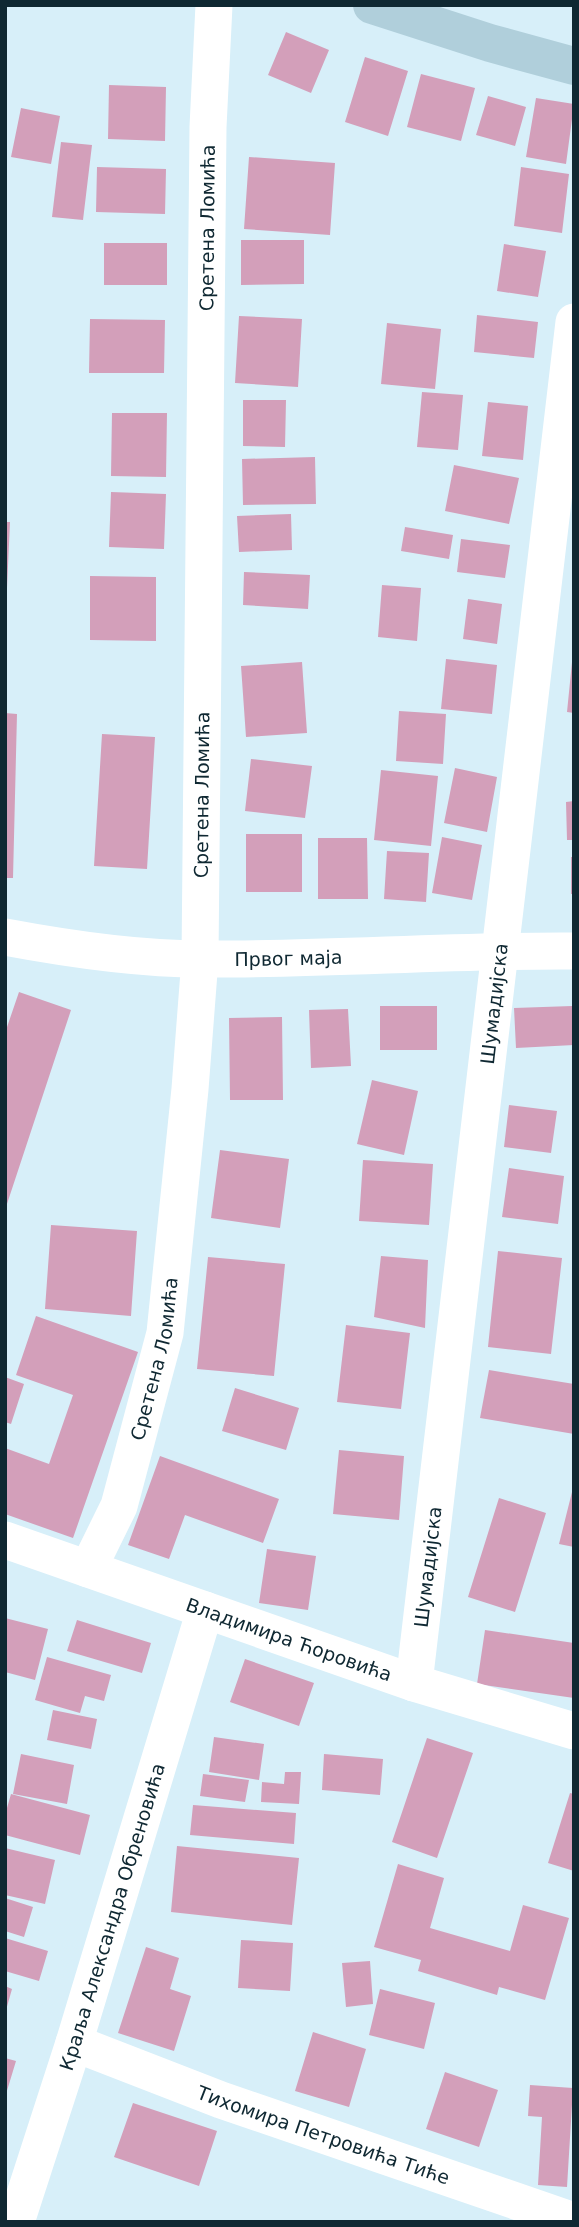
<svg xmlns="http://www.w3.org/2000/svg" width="579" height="2227" font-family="'DejaVu Sans',sans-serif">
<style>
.building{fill:#d39fba}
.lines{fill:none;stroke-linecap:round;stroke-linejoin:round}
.minor{stroke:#fff;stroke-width:37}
.secondary{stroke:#b0cfdb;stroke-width:38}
.labels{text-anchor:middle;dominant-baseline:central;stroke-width:6;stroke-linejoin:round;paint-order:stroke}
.street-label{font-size:19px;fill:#0f2832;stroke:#fff}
</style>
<rect width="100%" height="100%" fill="#d7eff9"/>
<path class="building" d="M 286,32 L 329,50 L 311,93 L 268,75 Z
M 365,57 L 408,71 L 388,136 L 345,122 Z
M 421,74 L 475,88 L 461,141 L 407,127 Z
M 109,85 L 166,87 L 165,141 L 108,139 Z
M 488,96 L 526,107 L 515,146 L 476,135 Z
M 536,98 L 574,104 L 566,164 L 526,157 Z
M 21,108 L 60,116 L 51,164 L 11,157 Z
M 61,142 L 92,145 L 83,220 L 52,217 Z
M 249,157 L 335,163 L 330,235 L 244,229 Z
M 97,167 L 166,169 L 165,214 L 96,212 Z
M 521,167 L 569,174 L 562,233 L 514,226 Z
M 241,240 L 304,240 L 304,284 L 241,285 Z
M 104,243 L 167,243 L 167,285 L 104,285 Z
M 504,244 L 546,251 L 538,297 L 497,291 Z
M 477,315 L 538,322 L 534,358 L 474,352 Z
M 239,316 L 302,319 L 298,387 L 235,383 Z
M 90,319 L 165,320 L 164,373 L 89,373 Z
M 387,323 L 441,329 L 435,389 L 381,384 Z
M 422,392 L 463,395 L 458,450 L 417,447 Z
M 243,400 L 286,400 L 285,447 L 243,446 Z
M 488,402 L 528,406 L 523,460 L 482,456 Z
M 112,413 L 167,413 L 166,477 L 111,476 Z
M 315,457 L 316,504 L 243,505 L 242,459 Z
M 454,465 L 519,478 L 509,524 L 445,511 Z
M 111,492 L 166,494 L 164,549 L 109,547 Z
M 291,514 L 292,550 L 239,552 L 237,516 Z
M 5,522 L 10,522 L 7,588 L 5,588 Z
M 405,527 L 453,535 L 449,559 L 401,551 Z
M 461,539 L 510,545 L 505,578 L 457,572 Z
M 244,572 L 310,575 L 308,609 L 243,605 Z
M 90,576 L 156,577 L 156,641 L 90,640 Z
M 382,585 L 421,588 L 417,641 L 378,637 Z
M 468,599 L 502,604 L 497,644 L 463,639 Z
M 446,659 L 497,665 L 492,714 L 441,709 Z
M 302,662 L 307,733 L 246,737 L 241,666 Z
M 572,662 L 574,662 L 574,713 L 567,712 Z
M 399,711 L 446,714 L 443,764 L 396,761 Z
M 5,713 L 17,714 L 13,878 L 5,878 Z
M 102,734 L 155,737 L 147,869 L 94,866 Z
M 251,759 L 312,766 L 305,818 L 245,811 Z
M 455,768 L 497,777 L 487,832 L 444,823 Z
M 381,770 L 438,776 L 431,846 L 374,840 Z
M 574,801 L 574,840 L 567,840 L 566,802 Z
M 246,834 L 302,834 L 302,892 L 246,892 Z
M 442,837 L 482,845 L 472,900 L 432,893 Z
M 318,838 L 367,838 L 368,899 L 318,899 Z
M 387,851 L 429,853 L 426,902 L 384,899 Z
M 571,857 L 574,857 L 574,894 L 571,894 Z
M 19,992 L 71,1010 L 6,1207 L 5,1033 Z
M 380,1006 L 437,1006 L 437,1050 L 380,1050 Z
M 572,1006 L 574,1045 L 516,1048 L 514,1008 Z
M 348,1009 L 351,1066 L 311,1068 L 309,1010 Z
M 282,1017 L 283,1100 L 230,1100 L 229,1018 Z
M 372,1080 L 418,1091 L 404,1155 L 357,1144 Z
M 509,1105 L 557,1111 L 551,1153 L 504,1147 Z
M 220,1150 L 289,1159 L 280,1228 L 211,1218 Z
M 363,1160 L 433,1164 L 429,1225 L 359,1221 Z
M 509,1168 L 564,1176 L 558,1224 L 502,1217 Z
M 51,1225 L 137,1231 L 131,1316 L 45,1309 Z
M 498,1251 L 562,1258 L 551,1354 L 488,1347 Z
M 381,1256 L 428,1260 L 425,1328 L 374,1317 Z
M 208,1257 L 285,1264 L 274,1376 L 197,1369 Z
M 36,1316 L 138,1352 L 73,1538 L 5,1514 L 5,1448 L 49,1464 L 73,1395 L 16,1375 Z
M 346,1325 L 410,1333 L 401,1409 L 337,1402 Z
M 489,1370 L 574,1384 L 574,1434 L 480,1418 Z
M 5,1377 L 24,1384 L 11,1424 L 5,1422 Z
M 235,1388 L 299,1408 L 286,1450 L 222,1431 Z
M 339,1450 L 404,1456 L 399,1520 L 333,1514 Z
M 160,1456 L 279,1499 L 263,1543 L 185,1515 L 169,1559 L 128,1545 Z
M 573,1488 L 574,1488 L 574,1547 L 559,1544 Z
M 499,1498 L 546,1513 L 515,1612 L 468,1597 Z
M 267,1549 L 316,1556 L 308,1610 L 259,1603 Z
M 5,1618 L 48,1629 L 35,1680 L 5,1672 Z
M 77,1620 L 151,1643 L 142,1673 L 67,1651 Z
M 485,1630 L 574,1643 L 574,1698 L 477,1684 Z
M 47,1657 L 111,1675 L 104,1701 L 85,1696 L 80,1713 L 35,1700 Z
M 245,1659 L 314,1683 L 299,1726 L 230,1702 Z
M 53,1710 L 97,1719 L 91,1749 L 47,1740 Z
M 214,1737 L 264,1744 L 259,1780 L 209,1772 Z
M 427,1738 L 473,1753 L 437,1858 L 392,1842 Z
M 21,1754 L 74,1765 L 67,1804 L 13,1794 Z
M 324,1754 L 383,1759 L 380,1795 L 322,1790 Z
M 285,1772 L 301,1772 L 299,1804 L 261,1802 L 262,1782 L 284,1784 Z
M 203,1774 L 249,1780 L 245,1802 L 200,1796 Z
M 570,1793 L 574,1794 L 574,1871 L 548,1863 Z
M 11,1794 L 90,1815 L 80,1855 L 5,1835 L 5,1815 Z
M 193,1805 L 296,1813 L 294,1844 L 190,1835 Z
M 177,1846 L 299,1858 L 292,1925 L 171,1912 Z
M 5,1848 L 55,1860 L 45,1904 L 5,1895 Z
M 398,1864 L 444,1878 L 430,1928 L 510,1951 L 523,1905 L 569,1918 L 545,2000 L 499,1987 L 497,1995 L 418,1971 L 421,1960 L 374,1947 Z
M 5,1898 L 33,1907 L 24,1937 L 5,1931 Z
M 5,1938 L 48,1951 L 39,1981 L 5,1971 Z
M 241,1940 L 293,1943 L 290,1991 L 238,1988 Z
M 146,1947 L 179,1958 L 170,1989 L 191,1996 L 174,2051 L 118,2033 Z
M 370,1961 L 373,2004 L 346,2007 L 342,1963 Z
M 5,1986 L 12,1989 L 6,2010 L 5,2010 Z
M 380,1989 L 435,2003 L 424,2049 L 369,2035 Z
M 313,2032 L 366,2049 L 349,2107 L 295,2091 Z
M 5,2058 L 16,2061 L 6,2094 L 5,2094 Z
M 445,2072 L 498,2090 L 479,2147 L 426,2129 Z
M 530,2085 L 573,2088 L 567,2187 L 538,2185 L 542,2117 L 528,2116 Z
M 133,2103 L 217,2131 L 199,2186 L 114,2157 Z"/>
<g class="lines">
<g class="minor">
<path id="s1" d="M 5,937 C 69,949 135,959 201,959 C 325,960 449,950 574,951"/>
<path id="s2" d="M 5,1540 L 414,1683 L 574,1731"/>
<path id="s3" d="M 88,1569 L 119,1506 L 165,1333 L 190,1089 L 200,959 L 208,127 L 214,5"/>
<path id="s4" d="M 414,1683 L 574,322"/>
<path id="s5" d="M 74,2043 L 221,2100 L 574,2221"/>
<path id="s6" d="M 16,2222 L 74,2043 L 205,1610"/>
</g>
<path class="secondary" d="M 372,5 L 490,43 L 574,66"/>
</g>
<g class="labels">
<g class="street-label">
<text stroke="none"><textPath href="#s3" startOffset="1356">Сретена Ломића</textPath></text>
<text stroke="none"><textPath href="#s3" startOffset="789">Сретена Ломића</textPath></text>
<text stroke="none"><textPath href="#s1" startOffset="285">Првог маја</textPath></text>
<text stroke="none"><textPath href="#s4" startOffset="684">Шумадијска</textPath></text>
<text stroke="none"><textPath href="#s3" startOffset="222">Сретена Ломића</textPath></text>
<text stroke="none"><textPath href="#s4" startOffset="117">Шумадијска</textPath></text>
<text stroke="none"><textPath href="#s2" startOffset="301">Владимира Ћоровића</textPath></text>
<text stroke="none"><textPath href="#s6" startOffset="320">Краља Александра Обреновића</textPath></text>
<text stroke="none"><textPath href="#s5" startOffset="266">Тихомира Петровића Тиће</textPath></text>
</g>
</g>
<rect width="579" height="2227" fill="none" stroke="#0f2832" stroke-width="14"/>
</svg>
